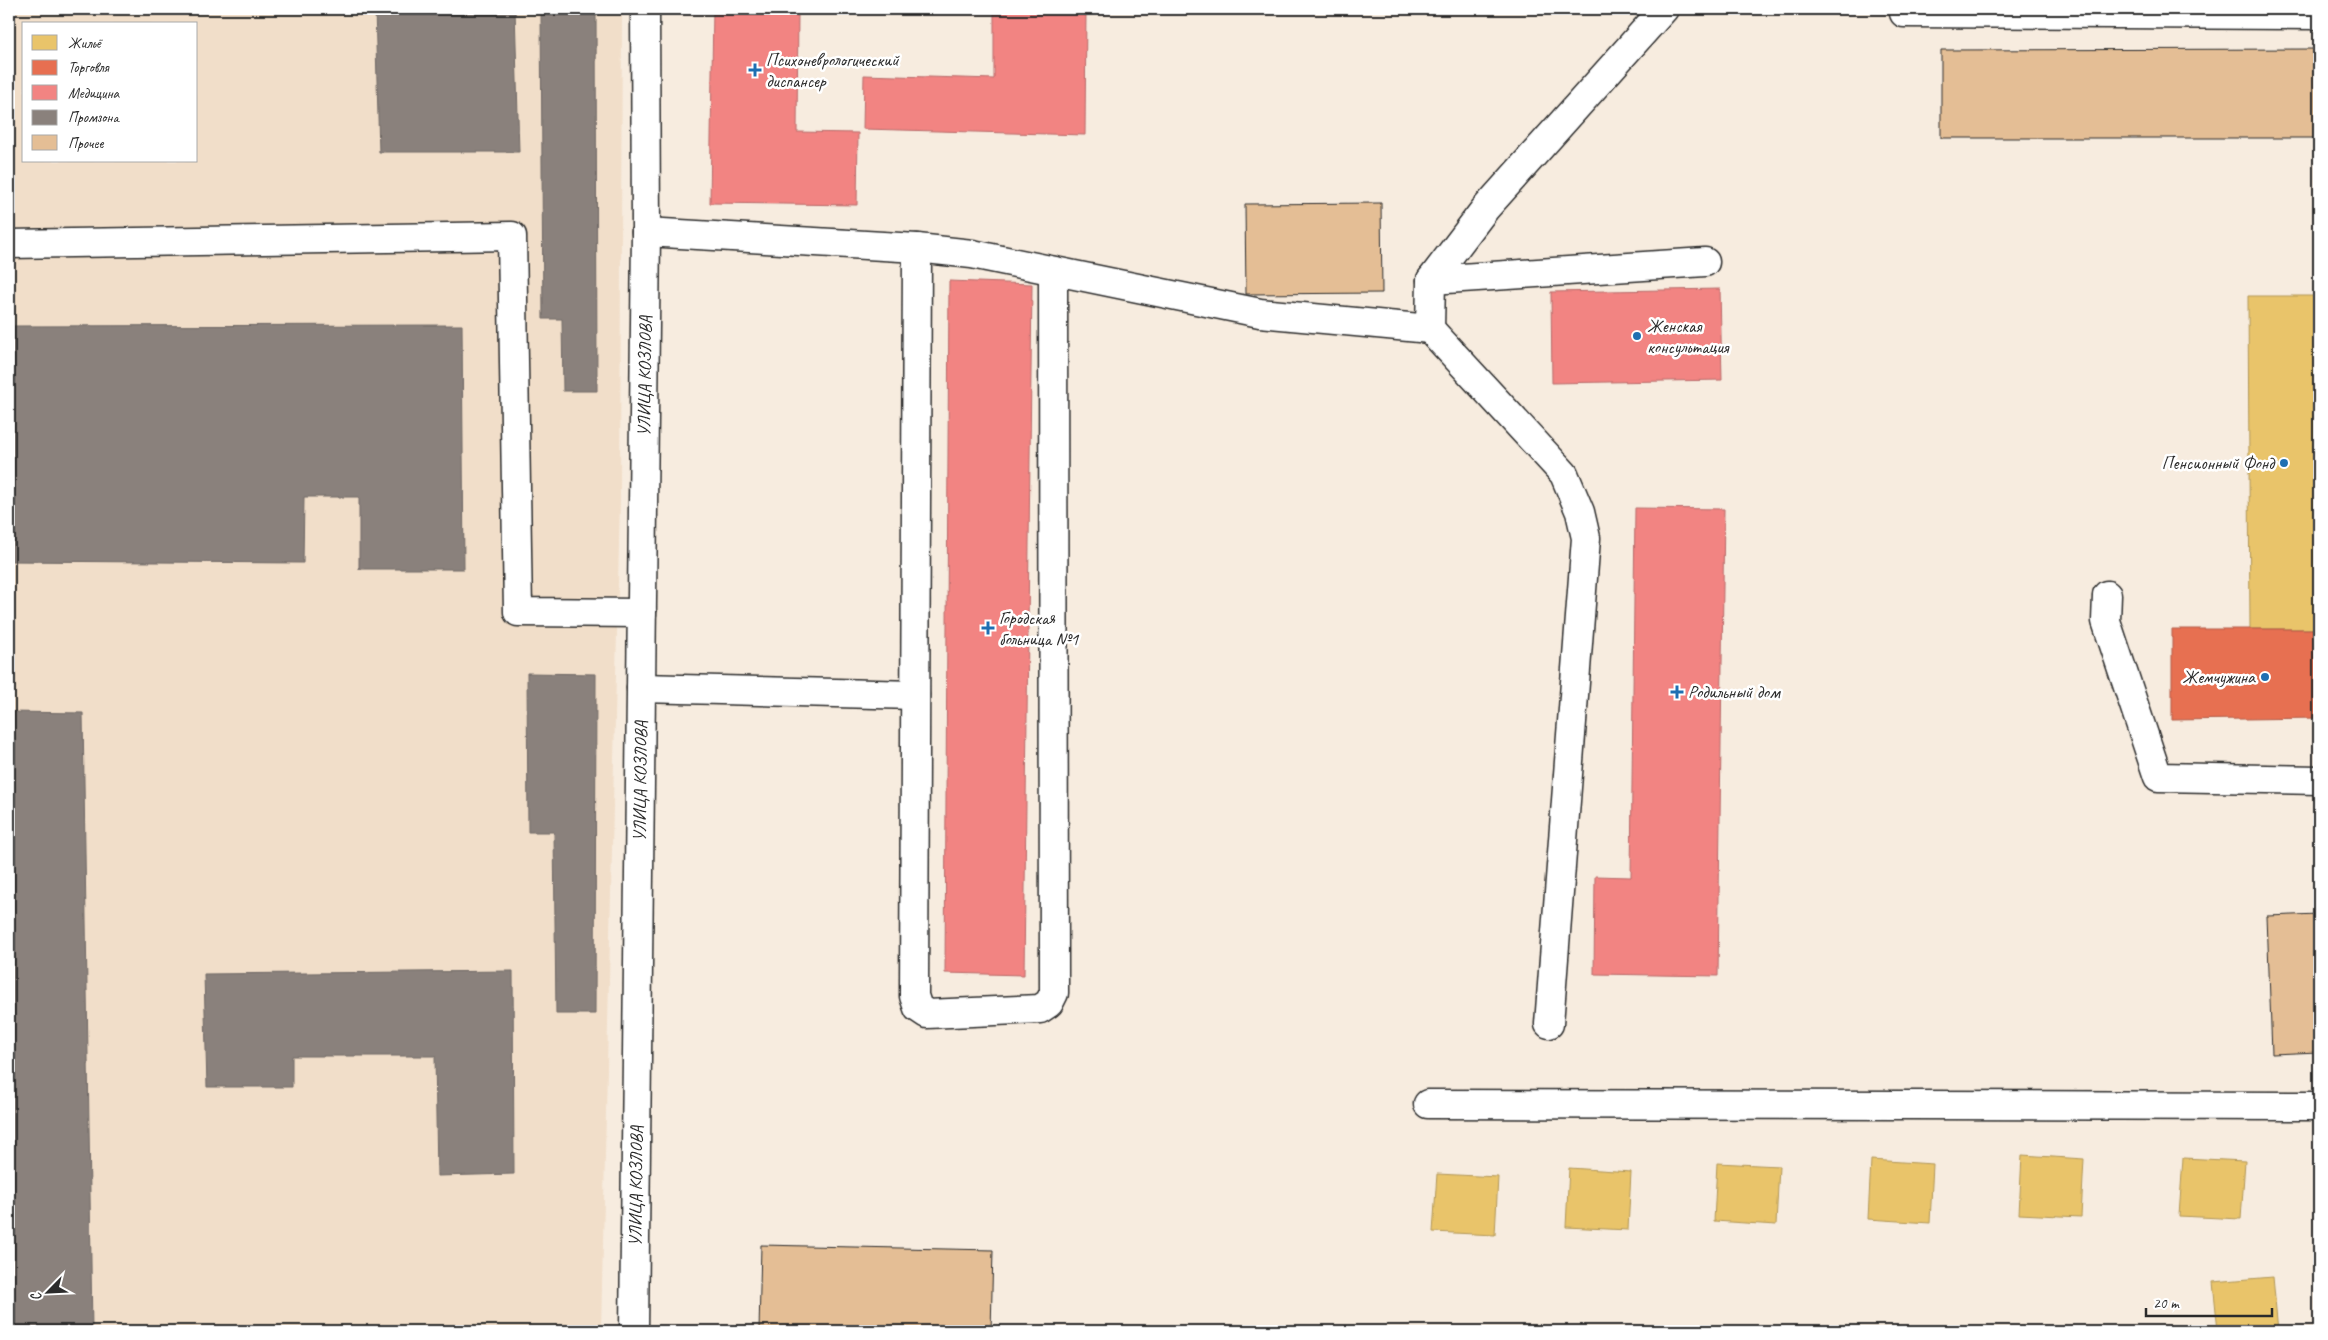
<svg xmlns="http://www.w3.org/2000/svg" width="2328" height="1340" font-family="Caveat,sans-serif">
<style>
.built{fill:#f1dec9;fill-rule:evenodd}
.homes{fill:#e9c46a;stroke:#b09657}
.shops{fill:#e76f51;stroke:#af5b46}
.health{fill:#f28482;stroke:#b66968}
.industry{fill:#8a817c;stroke:#6e6764}
.building{fill:#e4be95;stroke:#2b2b2b}
.lines{fill:none;stroke-linecap:round;stroke-linejoin:round}
.minor-casing{stroke:#2b2b2b;stroke-width:31}
.minor{stroke:#fff;stroke-width:28}
.poi-dot{fill:#1f6fb2;stroke:#fff;stroke-width:2}
.labels{text-anchor:middle;dominant-baseline:central;stroke-width:5;stroke-linejoin:round;paint-order:stroke}
.poi-label{font-size:18px;fill:#2b2b2b;stroke:#fff;text-anchor:start}
.street-label{font-size:18px;fill:#2b2b2b;stroke:#fff}
</style>
<rect width="100%" height="100%" fill="#f7ecdf"/>
<filter id="ink" filterUnits="userSpaceOnUse"><feTurbulence type="fractalNoise" baseFrequency=".02" numOctaves="2"/><feDisplacementMap in="SourceGraphic" scale="10" xChannelSelector="R" yChannelSelector="G"/><feConvolveMatrix kernelMatrix="1 2 1 2 8 2 1 2 1" color-interpolation-filters="sRGB"/></filter>
<g filter="url(#ink)">
<path class="built" d="M 9,9 L 622,9 L 620,499 L 601,1331 L 9,1331 ZM 24,24 L 196,24 L 196,161 L 24,161 Z"/>
<path class="homes" d="M 2248,296 L 2319,296 L 2319,629 L 2250,629 Z
M 2022,1155 L 2084,1159 L 2081,1217 L 2019,1214 Z
M 2183,1158 L 2245,1161 L 2241,1219 L 2179,1216 Z
M 1871,1160 L 1933,1164 L 1930,1223 L 1868,1219 Z
M 1717,1163 L 1779,1166 L 1776,1225 L 1714,1221 Z
M 1569,1168 L 1631,1172 L 1628,1230 L 1566,1227 Z
M 1437,1174 L 1498,1177 L 1495,1235 L 1433,1232 Z
M 2273,1277 L 2278,1331 L 2218,1331 L 2213,1282 Z"/>
<path class="shops" d="M 2172,629 L 2319,629 L 2319,718 L 2172,720 Z"/>
<path class="health" d="M 713,9 L 798,9 L 797,132 L 858,133 L 857,205 L 710,203 Z
M 994,9 L 1086,9 L 1085,135 L 863,129 L 864,75 L 994,79 Z
M 949,281 L 1032,284 L 1024,975 L 945,973 Z
M 1720,289 L 1722,380 L 1552,383 L 1551,292 Z
M 1635,508 L 1724,509 L 1718,976 L 1594,974 L 1595,876 L 1631,877 Z"/>
<path class="industry" d="M 375,9 L 515,9 L 519,152 L 379,152 Z
M 541,9 L 596,9 L 597,391 L 563,391 L 562,319 L 543,319 Z
M 462,325 L 464,569 L 359,569 L 359,497 L 304,497 L 303,563 L 9,561 L 9,326 Z
M 527,673 L 596,674 L 595,1014 L 556,1014 L 554,832 L 528,832 Z
M 9,712 L 83,713 L 92,1331 L 9,1331 Z
M 513,971 L 514,1174 L 437,1176 L 435,1056 L 292,1056 L 292,1087 L 207,1087 L 204,974 Z"/>
<path class="building" d="M 2319,49 L 2319,138 L 1941,138 L 1941,50 Z
M 1381,203 L 1382,293 L 1246,294 L 1245,204 Z
M 2319,914 L 2319,1052 L 2272,1054 L 2267,916 Z
M 761,1245 L 993,1250 L 991,1331 L 759,1331 Z"/>
<g class="lines">
<defs>
<g id="minor">
<path d="M 1904,9 L 1904,13 L 2319,15"/>
<path d="M 646,232 L 917,248 L 972,254 L 1260,313 L 1430,329 L 1431,280 L 1485,209 L 1664,9"/>
<path d="M 9,244 L 512,236 L 518,612 L 642,613"/>
<path d="M 917,248 L 914,996 L 918,1008 L 927,1014 L 1040,1009 L 1049,1003 L 1054,993 L 1053,271"/>
<path d="M 1431,280 L 1705,262"/>
<path d="M 1430,329 L 1564,474 L 1580,512 L 1586,538 L 1549,1024"/>
<path d="M 2107,595 L 2106,621 L 2158,777 L 2319,780"/>
<path d="M 641,688 L 915,695"/>
<path d="M 1428,1104 L 2319,1106"/>
<path id="s1" d="M 634,1331 L 646,232 L 645,9"/>
</g>
</defs>
<use href="#minor" class="minor-casing"/>
<use href="#minor" class="minor"/>
</g>
</g>
<g class="poi-dot">
<path d="M752.5 62.5h5v5h5v5h-5v5h-5v-5h-5v-5h5z"/>
<circle cx="1637" cy="336" r="5"/>
<circle cx="2284" cy="463" r="5"/>
<path d="M985.5 620.5h5v5h5v5h-5v5h-5v-5h-5v-5h5z"/>
<circle cx="2265" cy="677" r="5"/>
<path d="M1674.5 684.5h5v5h5v5h-5v5h-5v-5h-5v-5h5z"/>
</g>
<g class="labels">
<g class="poi-label">
<text x="766" y="60">Психоневрологический<tspan x="766" dy="21">диспансер</tspan></text>
<text x="1647" y="326">Женская<tspan x="1647" dy="21">консультация</tspan></text>
<text x="2274" y="463" text-anchor="end">Пенсионный Фонд</text>
<text x="999" y="618">Городская<tspan x="999" dy="21">больница №1</tspan></text>
<text x="2255" y="677" text-anchor="end">Жемчужина</text>
<text x="1688" y="692">Родильный дом</text>
</g>
<g class="street-label">
<text stroke="none"><textPath href="#s1" startOffset="955">УЛИЦА КОЗЛОВА</textPath></text>
<text stroke="none"><textPath href="#s1" startOffset="550">УЛИЦА КОЗЛОВА</textPath></text>
<text stroke="none"><textPath href="#s1" startOffset="145">УЛИЦА КОЗЛОВА</textPath></text>
</g>
</g>
<rect width="2328" height="1340" fill="none" stroke="#fff" stroke-width="30"/>
<rect x="15" y="15" width="2298" height="1310" fill="none" stroke="#2b2b2b" stroke-width="2" filter="url(#ink)"/>
<rect x="22" y="22" width="175" height="140" fill="#ffffff" stroke="#aaaaaa"/>
<rect x="32" y="35" width="25" height="15" fill="#e9c46a" stroke="#aaaaaa"/>
<text x="68" y="48" font-size="15" fill="#2b2b2b">Жильё</text>
<rect x="32" y="60" width="25" height="15" fill="#e76f51" stroke="#aaaaaa"/>
<text x="68" y="72" font-size="15" fill="#2b2b2b">Торговля</text>
<rect x="32" y="85" width="25" height="15" fill="#f28482" stroke="#aaaaaa"/>
<text x="68" y="98" font-size="15" fill="#2b2b2b">Медицина</text>
<rect x="32" y="110" width="25" height="15" fill="#8a817c" stroke="#aaaaaa"/>
<text x="68" y="122" font-size="15" fill="#2b2b2b">Промзона</text>
<rect x="32" y="135" width="25" height="15" fill="#e4be95" stroke="#aaaaaa"/>
<text x="68" y="148" font-size="15" fill="#2b2b2b">Прочее</text>
<g transform="translate(48 1292) rotate(246)" stroke="#ffffff" stroke-width="4" paint-order="stroke">
<path d="M0-4L9 19L0 12L-9 19Z" fill="#2b2b2b"/>
<text y="-8" font-size="14" font-weight="bold" text-anchor="middle" fill="#2b2b2b">С</text>
</g>
<path d="M2146 1308v8h126v-8" fill="none" stroke="#2b2b2b" stroke-width="2.5"/>
<text x="2153" y="1308" font-size="15" fill="#2b2b2b" stroke="#ffffff" stroke-width="4" paint-order="stroke">20 m</text>
</svg>
